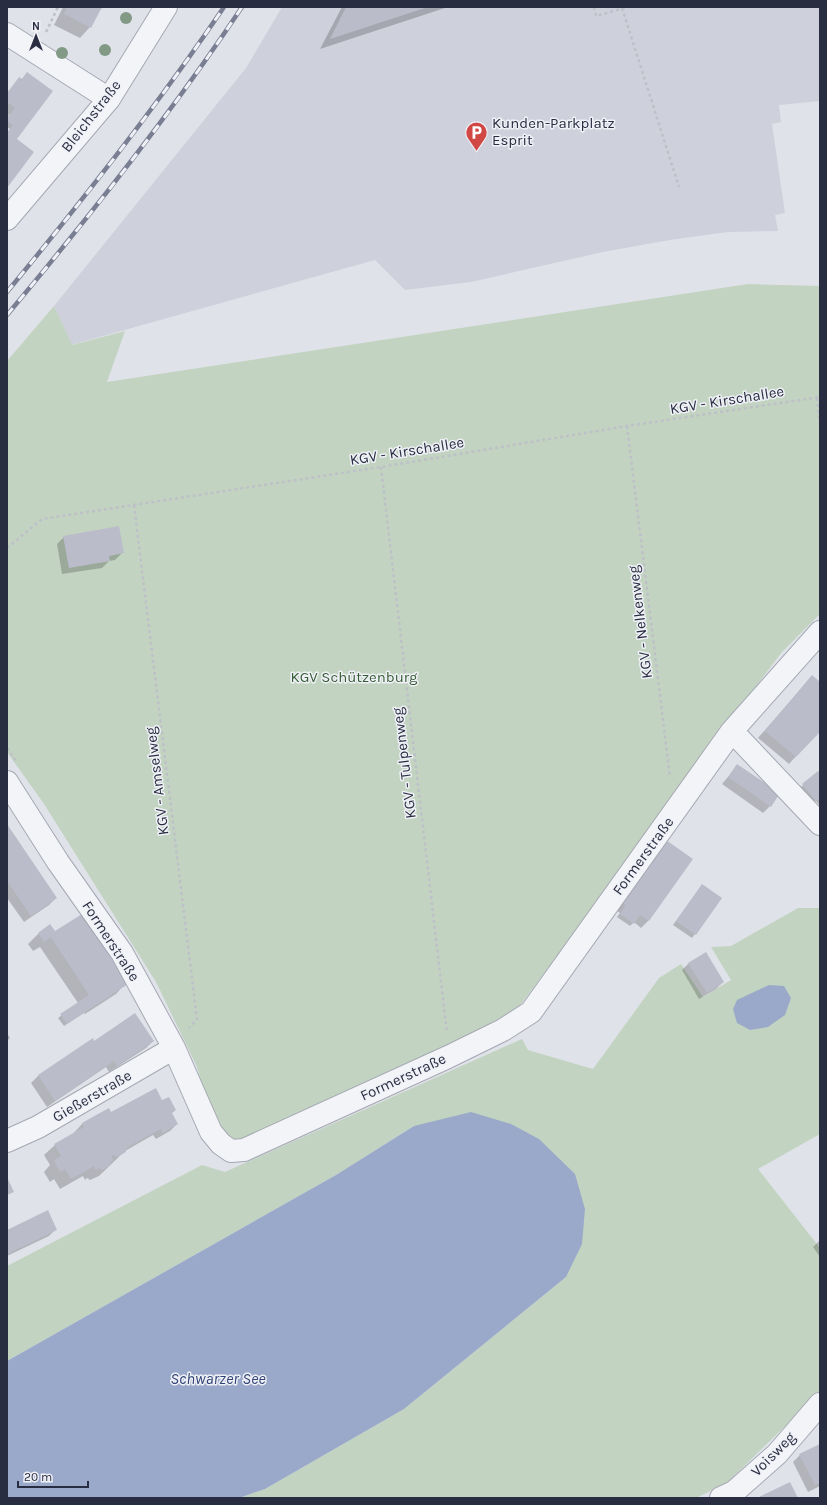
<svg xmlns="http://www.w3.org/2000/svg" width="827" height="1505" font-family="Karla,sans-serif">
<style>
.built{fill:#ced1db}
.green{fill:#c2d4c1}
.water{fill:#9aa9ca}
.shadow{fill:#0003}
.building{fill:#babdc9}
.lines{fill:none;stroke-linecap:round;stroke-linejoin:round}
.street-casing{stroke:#a5a8b3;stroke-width:24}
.path{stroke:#bec0c8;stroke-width:2.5;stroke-dasharray:3 3;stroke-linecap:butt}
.street{stroke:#f3f4f8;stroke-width:22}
.rail-casing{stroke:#797e93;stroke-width:4.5}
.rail{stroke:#f0f1f7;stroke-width:3;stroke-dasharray:9;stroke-linecap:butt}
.tree{fill:#829986}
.labels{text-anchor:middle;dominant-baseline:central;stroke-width:3;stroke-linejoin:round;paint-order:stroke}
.street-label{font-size:15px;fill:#282d41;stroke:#f0f1f7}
.poi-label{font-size:15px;fill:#282d41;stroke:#f0f1f7;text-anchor:start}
.park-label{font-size:15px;fill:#365d35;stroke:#f0f1f7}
.water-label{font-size:16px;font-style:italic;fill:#324476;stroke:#f0f1f7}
</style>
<rect width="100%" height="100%" fill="#e0e2e9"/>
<path class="built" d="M 282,7 L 820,7 L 820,101 L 779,105 L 781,122 L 772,124 L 785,213 L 775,215 L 778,231 L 728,232 L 670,240 L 603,252 L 471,282 L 405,290 L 375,260 L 71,345 L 54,306 L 246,68 Z"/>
<path class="green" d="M 748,284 L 820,286 L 820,614 L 782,652 L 672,797 L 600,899 L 518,1008 L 448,1047 L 257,1136 L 234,1140 L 220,1131 L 209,1111 L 197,1067 L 156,982 L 44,804 L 7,752 L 7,361 L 54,306 L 72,345 L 125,331 L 107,382 Z
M 798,908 L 820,908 L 820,1134 L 758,1169 L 820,1248 L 820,1392 L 727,1483 L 696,1498 L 239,1498 L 265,1489 L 404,1409 L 566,1277 L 414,1126 L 336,1175 L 7,1361 L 7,1266 L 202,1165 L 225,1172 L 522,1039 L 528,1050 L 593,1069 L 659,978 L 681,964 L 703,997 L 731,980 L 711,947 L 731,946 Z"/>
<path class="water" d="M 769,985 L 784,986 L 791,998 L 785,1015 L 768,1027 L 750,1030 L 737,1023 L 733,1009 L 737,1000 Z
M 471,1112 L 511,1124 L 539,1139 L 575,1174 L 585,1209 L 582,1244 L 566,1277 L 404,1409 L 265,1489 L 239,1498 L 7,1498 L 7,1361 L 336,1175 L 414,1126 Z"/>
<path class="shadow" d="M 63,7 L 103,7 L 99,11 L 90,27 L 80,38 L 54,25 Z
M 342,7 L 448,7 L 320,49 Z
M 27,73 L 16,140 L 7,186 L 7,133 L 10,129 L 7,127 L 7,118 L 9,115 L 7,114 L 7,93 L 19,78 L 21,80 Z
M 64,537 L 122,553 L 115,560 L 109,561 L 102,568 L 62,574 L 57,544 Z
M 812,676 L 820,683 L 819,731 L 789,764 L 758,738 Z
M 738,765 L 770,806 L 763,813 L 722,784 Z
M 820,775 L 820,806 L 816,801 L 812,803 L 799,788 Z
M 7,826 L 56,898 L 49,905 L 24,922 L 7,898 Z
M 659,848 L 648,921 L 641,928 L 634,922 L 630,926 L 617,917 L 620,913 L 616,910 Z
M 702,885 L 721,898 L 692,938 L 673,925 Z
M 39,933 L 55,933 L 126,983 L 116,994 L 85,1014 L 84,1013 L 64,1026 L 58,1018 L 78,1003 L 40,947 L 33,951 L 28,944 Z
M 689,963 L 723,982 L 716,989 L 699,999 L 682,970 Z
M 7,1033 L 10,1038 L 7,1041 Z
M 92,1040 L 94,1042 L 153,1041 L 146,1048 L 109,1072 L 106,1067 L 47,1107 L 31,1083 L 38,1076 Z
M 162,1101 L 175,1110 L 171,1114 L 177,1124 L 170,1131 L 156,1139 L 153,1135 L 125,1151 L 99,1176 L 90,1180 L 87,1178 L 85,1180 L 83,1176 L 60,1189 L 54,1179 L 50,1182 L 44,1172 L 50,1165 L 44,1155 L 55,1145 L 72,1135 L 82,1124 L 109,1110 L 111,1114 Z
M 56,1229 L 49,1236 L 7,1256 L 7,1231 Z
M 820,1240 L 820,1257 L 813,1247 Z
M 820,1445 L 820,1486 L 808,1492 L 793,1462 L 800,1455 Z"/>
<path class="building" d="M 67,7 L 102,7 L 91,28 L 64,14 Z
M 346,7 L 428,7 L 330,39 Z
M 27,72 L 53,91 L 17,139 L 34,152 L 7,188 L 7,133 L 13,125 L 7,121 L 7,118 L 15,108 L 7,102 L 7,94 L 19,77 L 22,79 Z
M 119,526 L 124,553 L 109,556 L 110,561 L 69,568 L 63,536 Z
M 812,675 L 820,682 L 820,732 L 796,757 L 765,731 Z
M 737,764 L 780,793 L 771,807 L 728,777 Z
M 818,771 L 820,773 L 820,798 L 816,801 L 802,784 Z
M 7,824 L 57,898 L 31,916 L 7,881 Z
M 666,840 L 693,859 L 649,921 L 640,915 L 634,924 L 620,914 L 626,905 L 622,903 Z
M 702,884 L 722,898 L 696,935 L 676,921 Z
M 82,914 L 128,984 L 67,1024 L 60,1014 L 89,995 L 51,937 L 44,942 L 38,933 L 50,924 L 55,931 Z
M 706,952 L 724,982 L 707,993 L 688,963 Z
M 135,1013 L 154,1041 L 117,1066 L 114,1061 L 55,1101 L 38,1075 L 93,1038 L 94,1041 Z
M 156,1088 L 162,1100 L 169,1097 L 176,1110 L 172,1113 L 178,1124 L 163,1133 L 161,1129 L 126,1148 L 126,1152 L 117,1157 L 114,1155 L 111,1156 L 113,1160 L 111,1162 L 111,1165 L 102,1170 L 99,1168 L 96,1170 L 94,1166 L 71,1179 L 65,1169 L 60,1172 L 54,1160 L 61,1156 L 54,1144 L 84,1127 L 82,1123 L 98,1114 L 109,1108 L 111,1112 Z
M 7,1177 L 14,1192 L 7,1195 Z
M 48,1210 L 57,1230 L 7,1254 L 7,1230 Z
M 820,1444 L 820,1483 L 815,1485 L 799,1454 Z
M 790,1482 L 798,1498 L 757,1498 Z"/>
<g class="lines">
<defs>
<path id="street" d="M 7,34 L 109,99
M 7,219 L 109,99 L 166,7
M 732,731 L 820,824
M 7,782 L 58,862 L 122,953 L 174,1048 L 211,1132 L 221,1144 L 231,1151 L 244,1150 L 448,1057 L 503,1030 L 531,1012 L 732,731 L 820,632
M 7,1141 L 38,1127 L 174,1048
M 721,1498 L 734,1492 L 777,1454 L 820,1404"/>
</defs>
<use href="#street" class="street-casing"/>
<path class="path" d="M 594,7 L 596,16 L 627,7
M 622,8 L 679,187
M 46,32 L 58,7
M 817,398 L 820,425
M 627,426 L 670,777
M 381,467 L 447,1033
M 134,505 L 197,1019 L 189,1028
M 7,548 L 42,519 L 381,467 L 627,426 L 820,397
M 7,748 L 16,761"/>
<use href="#street" class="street"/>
<defs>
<path id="rail" d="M 7,292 C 83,200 157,106 224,7
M 7,315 C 90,216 171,114 242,7"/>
</defs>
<use href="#rail" class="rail-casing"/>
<use href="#rail" class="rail"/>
</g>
<g class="tree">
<circle cx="126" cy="18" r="6"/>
<circle cx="105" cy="50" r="6"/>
<circle cx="62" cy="53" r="6"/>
</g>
<defs>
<symbol id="parking-pin" viewBox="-11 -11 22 30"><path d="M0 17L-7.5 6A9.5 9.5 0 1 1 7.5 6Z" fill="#d14743" stroke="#f0f1f7"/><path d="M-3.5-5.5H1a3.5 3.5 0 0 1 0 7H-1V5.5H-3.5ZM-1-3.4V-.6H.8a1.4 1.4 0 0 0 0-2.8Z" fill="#fff"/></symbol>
</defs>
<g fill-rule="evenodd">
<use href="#parking-pin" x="464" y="120" width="25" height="34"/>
</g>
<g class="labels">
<g class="street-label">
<text transform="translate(91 116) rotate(-52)">Bleichstraße</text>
<text transform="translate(727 400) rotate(-9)">KGV - Kirschallee</text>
<text transform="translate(407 451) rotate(-9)">KGV - Kirschallee</text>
<text transform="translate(640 622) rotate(-97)">KGV - Nelkenweg</text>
<text transform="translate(404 763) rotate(-97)">KGV - Tulpenweg</text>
<text transform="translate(157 781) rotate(-97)">KGV - Amselweg</text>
<text transform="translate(643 856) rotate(-54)">Formerstraße</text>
<text transform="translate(111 941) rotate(57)">Formerstraße</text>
<text transform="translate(403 1077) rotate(-25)">Formerstraße</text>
<text transform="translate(92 1096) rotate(-30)">Gießerstraße</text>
<text transform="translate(773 1454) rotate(-45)">Voisweg</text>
</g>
<g class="poi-label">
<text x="492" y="123">Kunden-Parkplatz<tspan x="492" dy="17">Esprit</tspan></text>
</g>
<g class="park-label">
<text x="354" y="677">KGV Schützenburg</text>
</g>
<g class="water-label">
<text x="218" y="1378">Schwarzer See</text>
</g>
</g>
<rect width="827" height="1505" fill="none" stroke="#282d41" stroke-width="16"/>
<g transform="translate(36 36)" stroke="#f0f1f7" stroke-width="3" paint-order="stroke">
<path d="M0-3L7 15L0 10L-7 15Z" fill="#282d41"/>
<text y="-6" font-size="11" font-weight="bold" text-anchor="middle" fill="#282d41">N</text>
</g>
<path d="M18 1481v6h70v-6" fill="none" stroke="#282d41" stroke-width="2"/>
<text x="24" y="1481" font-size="12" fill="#282d41" stroke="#f0f1f7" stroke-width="3" paint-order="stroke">20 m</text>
</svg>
